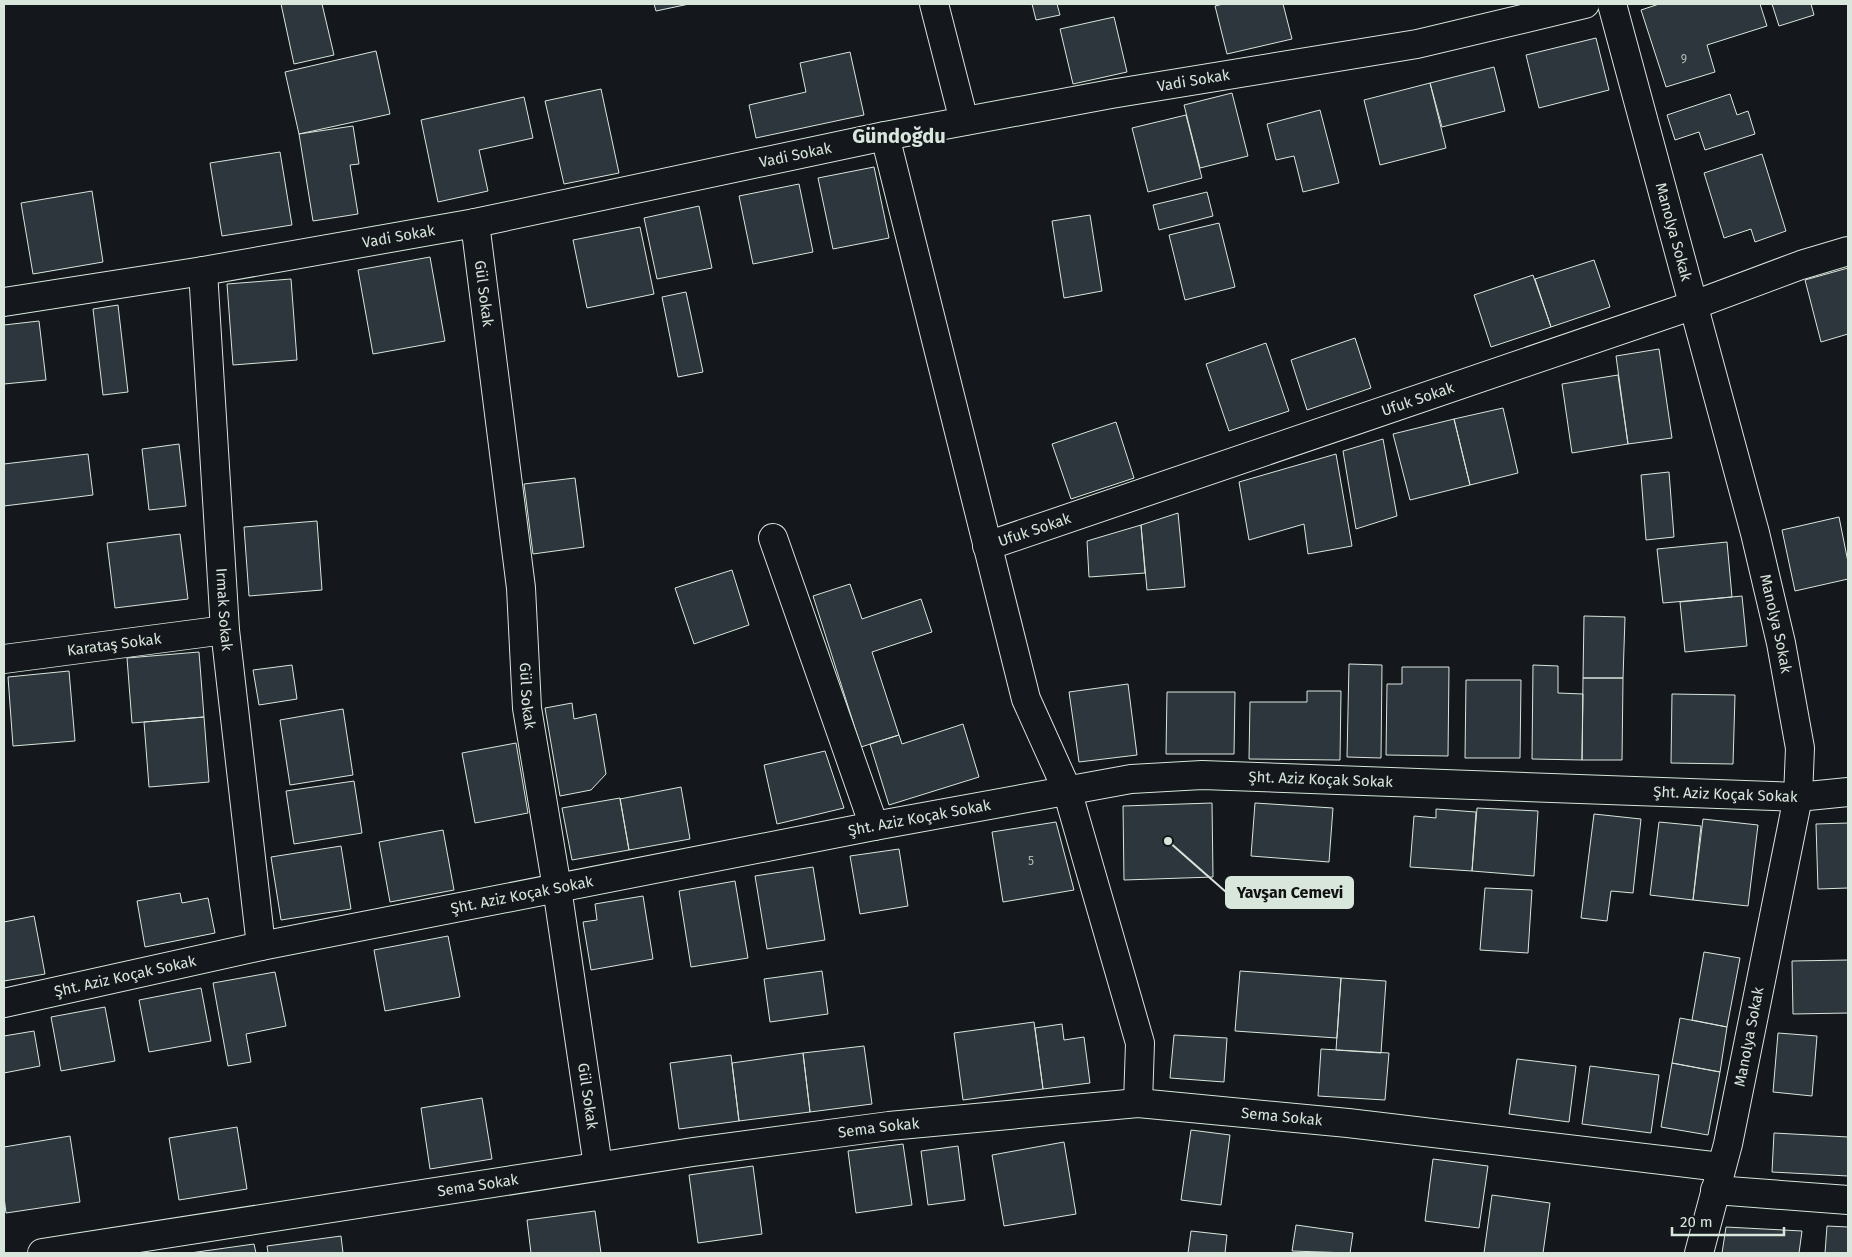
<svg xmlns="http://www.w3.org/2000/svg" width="1852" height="1257" font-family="'Fira Sans',sans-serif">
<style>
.building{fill:#2c363c;stroke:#d8e6dc}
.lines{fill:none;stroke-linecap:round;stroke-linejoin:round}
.minor-casing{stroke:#d8e6dc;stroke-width:30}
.minor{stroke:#14181c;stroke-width:28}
.labels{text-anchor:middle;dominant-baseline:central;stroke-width:4;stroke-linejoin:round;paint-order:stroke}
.number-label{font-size:12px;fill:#adbab4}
.street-label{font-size:15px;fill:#d8e6dc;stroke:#14181c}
.district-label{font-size:20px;font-weight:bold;fill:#d8e6dc;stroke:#14181c}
.leader{fill:none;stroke:#d8e6dc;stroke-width:2}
.callout-dot{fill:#d8e6dc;stroke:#14181c;stroke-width:2}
.callout{fill:#d8e6dc;stroke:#d8e6dc;stroke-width:2}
.callout-label{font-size:16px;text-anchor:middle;font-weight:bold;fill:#111}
</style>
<rect width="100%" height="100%" fill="#14181c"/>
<path class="building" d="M 281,4 L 322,4 L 334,55 L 294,64 Z
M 654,4 L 689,4 L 656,11 Z
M 1032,4 L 1057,4 L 1060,15 L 1036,20 Z
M 1223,4 L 1283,4 L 1292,39 L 1227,54 L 1215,6 Z
M 1659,4 L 1760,4 L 1767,26 L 1707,45 L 1715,72 L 1666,87 L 1641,10 Z
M 1772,4 L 1811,4 L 1814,15 L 1779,26 Z
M 1114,17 L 1127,72 L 1073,84 L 1060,29 Z
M 1596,38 L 1609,90 L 1539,108 L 1526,55 Z
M 376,51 L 390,114 L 299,134 L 285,72 Z
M 850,52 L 864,115 L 756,138 L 749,105 L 806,92 L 800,63 Z
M 1494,67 L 1505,111 L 1442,127 L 1430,83 Z
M 1430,83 L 1446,148 L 1380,165 L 1364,100 Z
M 601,89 L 619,173 L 564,184 L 545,101 Z
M 1232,93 L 1248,156 L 1200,168 L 1184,105 Z
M 1730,94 L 1737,115 L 1748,111 L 1755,134 L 1705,150 L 1699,132 L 1675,140 L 1667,115 Z
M 524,97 L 533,138 L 479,150 L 488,191 L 438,202 L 421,120 Z
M 1320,110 L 1339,183 L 1303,192 L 1294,156 L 1276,160 L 1267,124 Z
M 1186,115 L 1202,178 L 1148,192 L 1132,128 Z
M 353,126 L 359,164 L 350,165 L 358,214 L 313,221 L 299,134 Z
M 280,152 L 292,225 L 222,236 L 210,163 Z
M 1762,154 L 1786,231 L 1755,242 L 1751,229 L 1724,238 L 1704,173 Z
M 874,167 L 889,238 L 833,249 L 818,178 Z
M 799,184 L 813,252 L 753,264 L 739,196 Z
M 92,191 L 103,262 L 33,274 L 21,203 Z
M 1207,192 L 1213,216 L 1159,230 L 1153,205 Z
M 699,206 L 712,268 L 657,279 L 644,218 Z
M 1090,215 L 1102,291 L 1064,298 L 1052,221 Z
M 1219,223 L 1235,287 L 1185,300 L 1169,235 Z
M 640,227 L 654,294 L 587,308 L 573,240 Z
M 430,257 L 445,341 L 373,354 L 358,270 Z
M 1594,260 L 1610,307 L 1551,327 L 1535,279 Z
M 1848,268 L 1848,334 L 1821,342 L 1805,280 Z
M 1533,275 L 1551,327 L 1491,347 L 1474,295 Z
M 291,279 L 297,360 L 233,365 L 227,284 Z
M 686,292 L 703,372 L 678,377 L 662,297 Z
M 118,305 L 128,392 L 103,395 L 93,309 Z
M 39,321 L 46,380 L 4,384 L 4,325 Z
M 1355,338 L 1371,388 L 1307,410 L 1291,360 Z
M 1266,343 L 1289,411 L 1229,431 L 1206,364 Z
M 1659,349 L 1672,438 L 1628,444 L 1616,356 Z
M 1618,375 L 1628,444 L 1572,453 L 1562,384 Z
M 1503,408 L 1518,473 L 1470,485 L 1454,419 Z
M 1454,419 L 1470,485 L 1410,500 L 1393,434 Z
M 1116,422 L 1134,478 L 1071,499 L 1052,444 Z
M 1383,439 L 1397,516 L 1356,529 L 1343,451 Z
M 179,444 L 186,506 L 149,510 L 142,449 Z
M 88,454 L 93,495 L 4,506 L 4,464 Z
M 1336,454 L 1352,546 L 1308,554 L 1304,524 L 1249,540 L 1239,482 Z
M 1669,472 L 1674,537 L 1646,540 L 1641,475 Z
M 575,478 L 584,547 L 533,554 L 524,484 Z
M 1178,513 L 1185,587 L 1147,590 L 1141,525 Z
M 1839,517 L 1848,562 L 1848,579 L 1795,591 L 1782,530 Z
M 317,521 L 322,590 L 249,596 L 244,527 Z
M 1141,525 L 1145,573 L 1089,577 L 1087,541 Z
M 180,534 L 188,599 L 115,608 L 107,543 Z
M 1727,542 L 1732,597 L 1663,603 L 1657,549 Z
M 732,570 L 749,625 L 694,644 L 675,588 Z
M 850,584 L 862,619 L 921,599 L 932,632 L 872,652 L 899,735 L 861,747 L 813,596 Z
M 1742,596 L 1747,646 L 1685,652 L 1680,602 Z
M 1584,616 L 1625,617 L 1623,678 L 1583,678 Z
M 199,652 L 204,717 L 132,723 L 127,658 Z
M 1349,664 L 1382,665 L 1381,758 L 1347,757 Z
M 292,665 L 297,699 L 259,705 L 253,670 Z
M 1533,665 L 1558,666 L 1558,693 L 1583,694 L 1582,760 L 1532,759 Z
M 1402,667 L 1449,667 L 1448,756 L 1386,755 L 1387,684 L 1402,684 Z
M 69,671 L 75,741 L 13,746 L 8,677 Z
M 1583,678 L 1623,678 L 1622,760 L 1582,760 Z
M 1466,680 L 1521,680 L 1520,758 L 1465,758 Z
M 1128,684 L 1137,755 L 1079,762 L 1069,692 Z
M 1307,691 L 1341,691 L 1340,760 L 1249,759 L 1250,702 L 1307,702 Z
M 1167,692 L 1235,692 L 1234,754 L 1166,754 Z
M 1672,694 L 1735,695 L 1733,764 L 1671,763 Z
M 572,703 L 574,719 L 596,714 L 606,774 L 591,790 L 560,796 L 545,708 Z
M 343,709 L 353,775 L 290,785 L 280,720 Z
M 204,717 L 209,782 L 149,787 L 144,722 Z
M 963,724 L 979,777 L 889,805 L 870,744 L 899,735 L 902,744 Z
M 516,743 L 528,813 L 475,823 L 462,753 Z
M 825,751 L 844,808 L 777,824 L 764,765 Z
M 354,781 L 362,833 L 294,844 L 286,791 Z
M 681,787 L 690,839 L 629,850 L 620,799 Z
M 620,798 L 629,850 L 572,860 L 562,808 Z
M 1212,803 L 1213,877 L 1124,880 L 1123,806 Z
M 1255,803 L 1333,808 L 1329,862 L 1251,856 Z
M 1477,808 L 1538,811 L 1534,876 L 1472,871 Z
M 1436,809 L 1476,812 L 1472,871 L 1410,867 L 1414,816 L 1436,818 Z
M 1594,814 L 1641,819 L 1633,893 L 1611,891 L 1607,921 L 1581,918 Z
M 1703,819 L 1758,825 L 1748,906 L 1693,900 Z
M 1056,822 L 1074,890 L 1003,902 L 992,832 Z
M 1659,822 L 1701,826 L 1693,900 L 1650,895 Z
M 1848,823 L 1848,888 L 1818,889 L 1816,824 Z
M 443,830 L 454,890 L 390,902 L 379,842 Z
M 341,846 L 351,909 L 281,920 L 271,857 Z
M 899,849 L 908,906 L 860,914 L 850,856 Z
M 813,867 L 825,940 L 767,949 L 755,876 Z
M 735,881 L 748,958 L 691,967 L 679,891 Z
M 1485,888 L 1532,890 L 1528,953 L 1480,950 Z
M 180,893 L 182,903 L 208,898 L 215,933 L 145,947 L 137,901 Z
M 643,896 L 653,959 L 591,970 L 583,922 L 597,920 L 595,904 Z
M 34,916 L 45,974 L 4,981 L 4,922 Z
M 448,936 L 460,997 L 385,1011 L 374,950 Z
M 1704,952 L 1740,958 L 1727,1027 L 1692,1020 Z
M 1848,960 L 1848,1013 L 1793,1014 L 1792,961 Z
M 822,971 L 828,1014 L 770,1022 L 764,979 Z
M 1240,971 L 1341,978 L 1337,1038 L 1235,1031 Z
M 275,972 L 286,1026 L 246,1034 L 251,1062 L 228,1066 L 213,983 Z
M 1341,978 L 1386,981 L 1381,1053 L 1336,1050 Z
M 201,988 L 211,1041 L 149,1052 L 139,1000 Z
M 105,1007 L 115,1061 L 61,1071 L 51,1017 Z
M 1680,1018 L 1727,1027 L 1720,1072 L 1672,1063 Z
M 1034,1022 L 1043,1089 L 963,1100 L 954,1033 Z
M 1062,1024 L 1064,1040 L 1084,1037 L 1090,1083 L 1043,1089 L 1035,1028 Z
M 34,1031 L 40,1066 L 4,1073 L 4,1036 Z
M 1778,1033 L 1817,1036 L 1812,1096 L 1773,1092 Z
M 1174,1035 L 1227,1038 L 1224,1082 L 1170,1078 Z
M 864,1046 L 872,1104 L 810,1112 L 803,1053 Z
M 1321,1049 L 1389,1053 L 1385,1100 L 1318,1096 Z
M 803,1053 L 810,1112 L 739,1121 L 732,1063 Z
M 731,1055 L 739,1121 L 679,1129 L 670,1063 Z
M 1517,1059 L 1576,1066 L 1569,1122 L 1509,1114 Z
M 1672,1063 L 1720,1072 L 1708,1135 L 1661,1127 Z
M 1590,1066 L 1659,1075 L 1651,1133 L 1582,1124 Z
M 482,1098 L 492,1159 L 430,1169 L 421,1108 Z
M 237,1127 L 247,1189 L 179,1200 L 169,1138 Z
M 1191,1130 L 1230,1135 L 1221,1205 L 1181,1200 Z
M 1774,1133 L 1848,1137 L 1848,1176 L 1772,1172 Z
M 70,1136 L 80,1202 L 6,1213 L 4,1197 L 4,1147 Z
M 1064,1142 L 1076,1214 L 1004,1226 L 992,1155 Z
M 903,1144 L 912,1205 L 856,1213 L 848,1151 Z
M 958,1146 L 965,1200 L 928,1205 L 921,1151 Z
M 1433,1159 L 1488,1166 L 1479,1228 L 1425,1221 Z
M 753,1166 L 762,1234 L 698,1243 L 689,1175 Z
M 1492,1195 L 1550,1203 L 1543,1253 L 1484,1253 Z
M 595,1211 L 601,1253 L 531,1253 L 527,1220 Z
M 1296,1225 L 1353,1233 L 1350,1253 L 1292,1251 Z
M 1827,1226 L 1848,1227 L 1848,1253 L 1825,1253 Z
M 1726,1227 L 1802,1231 L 1799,1253 L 1722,1253 Z
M 1191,1231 L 1227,1235 L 1225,1253 L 1188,1253 Z
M 341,1236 L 343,1253 L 268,1253 L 267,1246 Z
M 254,1244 L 256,1253 L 190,1253 Z"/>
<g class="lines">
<defs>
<g id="minor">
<path d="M 934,4 L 964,121"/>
<path id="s1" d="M 1612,4 L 1755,533 L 1781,643 L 1800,748 L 1798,797 L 1728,1144 L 1699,1253"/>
<path d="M 885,136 L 1026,699 L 1067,790 L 1140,1043 L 1138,1103"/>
<path id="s2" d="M 475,223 L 521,588 L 527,708 L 557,888 L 598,1166"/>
<path id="s3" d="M 203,271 L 225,630 L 261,946"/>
<path id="s4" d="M 4,302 L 203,271 L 475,223 L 885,136 L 1111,94 L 1417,44 L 1585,4"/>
<path d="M 773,538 L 874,826"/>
<path id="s5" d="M 987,546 L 1694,305 L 1801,265 L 1848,251"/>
<path id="s6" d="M 4,659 L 225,630"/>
<path id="s7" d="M 4,1003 L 261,946 L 874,826 L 1131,779 L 1202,775 L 1798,797 L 1848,792"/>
<path d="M 1715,1190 L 1848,1200"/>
<path id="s8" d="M 42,1253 L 693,1152 L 889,1126 L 1138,1103 L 1348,1123 L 1721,1167"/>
</g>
</defs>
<use href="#minor" class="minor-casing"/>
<use href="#minor" class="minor"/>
</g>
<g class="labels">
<g class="number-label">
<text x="1684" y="59">9</text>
<text x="1031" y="861">5</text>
</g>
<g class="street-label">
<text stroke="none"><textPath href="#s4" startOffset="1210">Vadi Sokak</textPath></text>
<text stroke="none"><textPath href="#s4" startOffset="805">Vadi Sokak</textPath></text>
<text stroke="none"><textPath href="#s1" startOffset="236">Manolya Sokak</textPath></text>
<text stroke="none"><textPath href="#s4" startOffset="400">Vadi Sokak</textPath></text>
<text stroke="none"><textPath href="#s2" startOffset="71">Gül Sokak</textPath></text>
<text stroke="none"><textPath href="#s5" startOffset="455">Ufuk Sokak</textPath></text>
<text stroke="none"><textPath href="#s5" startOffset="50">Ufuk Sokak</textPath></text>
<text stroke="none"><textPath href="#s3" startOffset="339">Irmak Sokak</textPath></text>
<text stroke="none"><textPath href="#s1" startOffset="641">Manolya Sokak</textPath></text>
<text stroke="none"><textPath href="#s6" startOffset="111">Karataş Sokak</textPath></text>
<text stroke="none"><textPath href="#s2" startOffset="476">Gül Sokak</textPath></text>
<text stroke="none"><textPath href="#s7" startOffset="1339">Şht. Aziz Koçak Sokak</textPath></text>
<text stroke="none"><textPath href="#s7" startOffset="1744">Şht. Aziz Koçak Sokak</textPath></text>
<text stroke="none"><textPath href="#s7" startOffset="934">Şht. Aziz Koçak Sokak</textPath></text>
<text stroke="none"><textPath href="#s7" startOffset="529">Şht. Aziz Koçak Sokak</textPath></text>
<text stroke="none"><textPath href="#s7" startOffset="124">Şht. Aziz Koçak Sokak</textPath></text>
<text transform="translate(1749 1037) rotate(-79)">Manolya Sokak</text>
<text stroke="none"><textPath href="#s2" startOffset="881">Gül Sokak</textPath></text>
<text stroke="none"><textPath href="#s8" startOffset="1251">Sema Sokak</textPath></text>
<text stroke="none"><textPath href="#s8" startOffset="846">Sema Sokak</textPath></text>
<text stroke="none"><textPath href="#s8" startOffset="441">Sema Sokak</textPath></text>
</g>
<g class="district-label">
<text x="899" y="136">Gündoğdu</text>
</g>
</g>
<path class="leader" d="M1168 841L1226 892"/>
<circle class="callout-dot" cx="1168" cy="841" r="5"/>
<rect class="callout" x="1226" y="877" width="127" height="31" rx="5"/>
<g class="callout-label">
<text x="1290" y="898">Yavşan Cemevi</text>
</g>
<rect width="1852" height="1257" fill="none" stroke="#d8e6dc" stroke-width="10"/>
<path d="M1672 1227v8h112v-8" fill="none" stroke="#d8e6dc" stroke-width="2.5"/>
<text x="1680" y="1227" font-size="15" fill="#d8e6dc" stroke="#14181c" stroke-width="4" paint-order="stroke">20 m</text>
</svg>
